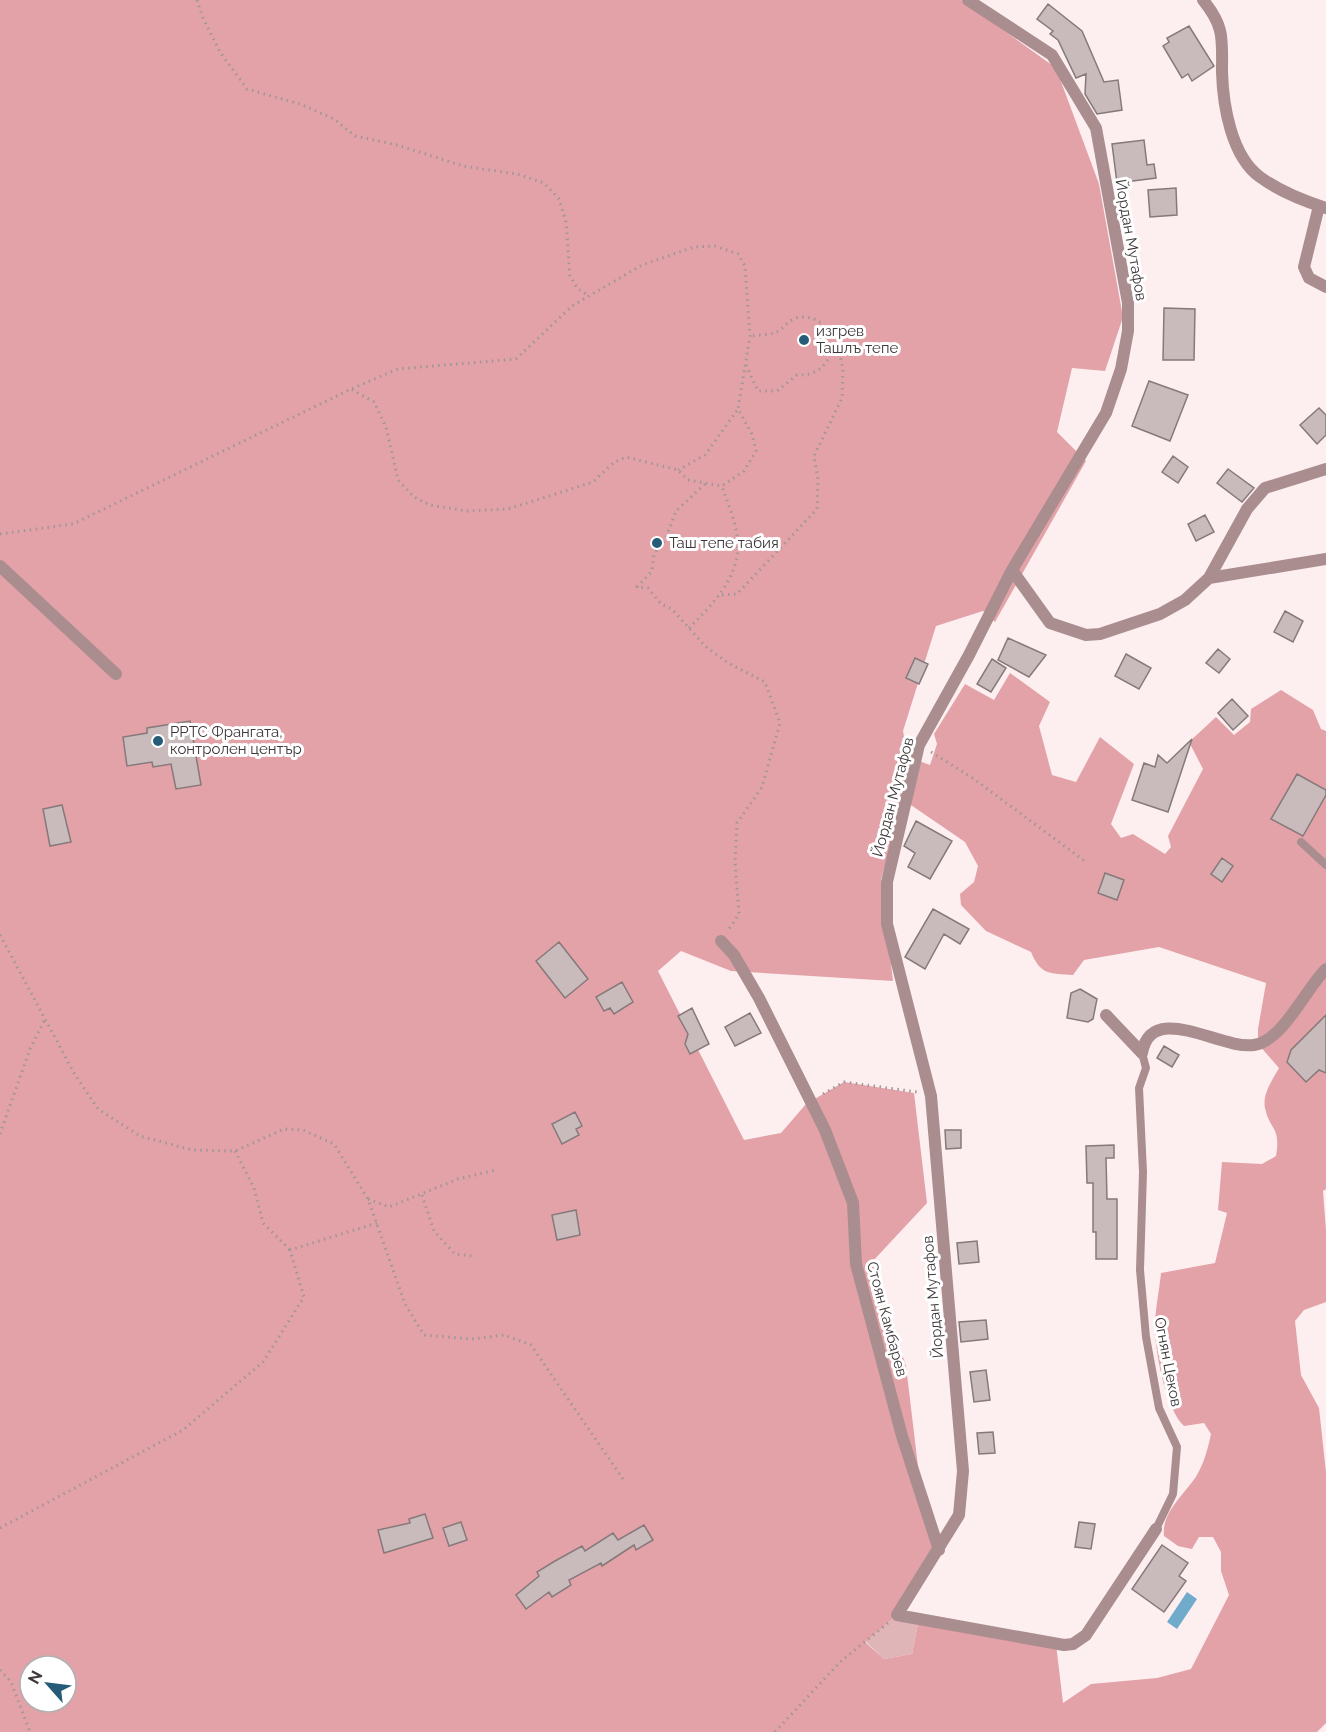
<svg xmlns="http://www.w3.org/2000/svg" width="1326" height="1732" font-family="Raleway,sans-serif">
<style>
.green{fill:#dfb5b8}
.forest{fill:#e3a2a8;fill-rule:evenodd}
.water{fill:#70abcb}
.building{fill:#c9bbbc;stroke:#86797a;stroke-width:1.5}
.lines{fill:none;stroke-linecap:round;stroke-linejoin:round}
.path{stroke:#a09697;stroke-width:3;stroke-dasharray:1.5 4.5;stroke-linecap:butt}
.lane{stroke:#aa8d8f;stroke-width:8}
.street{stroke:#aa8d8f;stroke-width:12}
.poi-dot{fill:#265c77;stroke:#fff;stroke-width:2}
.labels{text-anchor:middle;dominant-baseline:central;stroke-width:6;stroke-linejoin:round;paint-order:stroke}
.street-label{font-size:15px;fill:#3d3738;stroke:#fff}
.poi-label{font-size:15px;fill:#3d3738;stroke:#fff;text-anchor:start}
</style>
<rect width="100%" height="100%" fill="#fdeff0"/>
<path class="green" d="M 897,1615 L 919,1618 L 912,1654 L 884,1659 L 865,1641 Z"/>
<path class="forest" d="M 0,0 L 961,0 L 1056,68 L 1099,184 L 1123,317 L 1105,371 L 1072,368 L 1057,432 L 1086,461 L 995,622 L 983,611 L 936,626 L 903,731 L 908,757 L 930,765 L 937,744 L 934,734 L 965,684 L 994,700 L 1010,673 L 1050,702 L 1039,726 L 1052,775 L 1076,782 L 1100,737 L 1134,764 L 1111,824 L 1121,838 L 1133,834 L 1165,854 L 1171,847 L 1168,836 L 1203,769 L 1189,742 L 1216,717 L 1234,735 L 1250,722 L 1251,709 L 1281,690 L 1313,710 L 1321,729 L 1326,731 L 1326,1189 L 1323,1191 L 1326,1230 L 1326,1302 L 1304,1310 L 1295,1321 L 1301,1375 L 1319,1408 L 1326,1472 L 1326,1723 L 1317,1732 L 0,1732 ZM 905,801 L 965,842 L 978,866 L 974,882 L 960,894 L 961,905 L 986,931 L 1031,952 C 1041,976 1050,973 1073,975 L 1084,960 L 1159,947 L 1266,983 L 1258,1029 L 1258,1044 L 1279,1068 C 1273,1079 1262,1094 1265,1108 C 1270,1131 1281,1126 1276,1156 L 1262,1164 L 1222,1162 L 1218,1210 L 1227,1213 L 1215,1263 L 1161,1273 C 1159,1293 1154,1315 1155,1334 C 1157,1359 1166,1409 1184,1426 L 1204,1423 L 1211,1434 C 1208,1448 1204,1463 1197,1475 C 1186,1493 1161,1512 1164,1536 L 1178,1546 L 1192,1549 L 1199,1537 L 1213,1537 L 1221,1552 L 1221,1571 L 1229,1595 L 1191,1669 L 1157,1678 L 1091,1684 L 1063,1703 L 1056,1644 L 919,1618 L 912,1654 L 884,1659 L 865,1642 L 897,1615 L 939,1550 L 920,1483 L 906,1366 L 872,1262 L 927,1203 L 914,1093 L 844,1082 L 806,1104 L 781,1133 L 744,1140 L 658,971 L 681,951 L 731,971 L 893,981 L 881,879 ZM 30,1666 L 66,1666 L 66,1702 L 30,1702 Z"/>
<path class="water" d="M 1187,1592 L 1197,1599 L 1177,1629 L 1167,1622 Z"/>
<path class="building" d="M 1048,4 L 1082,31 L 1104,82 L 1118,80 L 1122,110 L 1097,114 L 1085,94 L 1086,74 L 1076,78 L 1058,40 L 1050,34 L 1053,31 L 1037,19 Z
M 1189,26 L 1214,66 L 1192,81 L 1188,74 L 1182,78 L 1163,46 L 1169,42 L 1167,38 Z
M 1144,140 L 1147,165 L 1154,164 L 1156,178 L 1117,183 L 1112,144 Z
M 1176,188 L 1177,215 L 1150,217 L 1148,190 Z
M 1164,308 L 1195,309 L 1194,360 L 1163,360 Z
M 1149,381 L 1188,395 L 1170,441 L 1132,426 Z
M 1319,408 L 1326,415 L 1326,435 L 1317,444 L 1300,425 Z
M 1173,456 L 1188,467 L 1178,483 L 1162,472 Z
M 1228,469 L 1254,488 L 1242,502 L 1217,483 Z
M 1205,515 L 1214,532 L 1196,541 L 1188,524 Z
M 1285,611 L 1303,621 L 1293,642 L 1274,632 Z
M 1008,638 L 1046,655 L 1029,677 L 998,660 Z
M 1218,649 L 1230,659 L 1219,673 L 1206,663 Z
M 1126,654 L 1151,668 L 1139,689 L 1115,676 Z
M 915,658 L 928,664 L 919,684 L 906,678 Z
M 992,659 L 1006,668 L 991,692 L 977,684 Z
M 1232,699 L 1248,716 L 1233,730 L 1218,713 Z
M 190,721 L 201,785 L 176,789 L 171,764 L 153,767 L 152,762 L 127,766 L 123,737 L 147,733 L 147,728 Z
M 1192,739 L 1168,812 L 1132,800 L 1144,763 L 1155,767 L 1158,755 L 1167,763 Z
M 1297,774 L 1326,790 L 1326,795 L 1303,836 L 1271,819 Z
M 62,805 L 71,842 L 50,846 L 43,809 Z
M 916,821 L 952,841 L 930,879 L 908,867 L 915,853 L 904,846 Z
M 1222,858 L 1233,866 L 1222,882 L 1211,874 Z
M 1105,873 L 1124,880 L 1117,900 L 1098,893 Z
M 933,909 L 969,929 L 960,944 L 944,934 L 925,969 L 905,957 Z
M 559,942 L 588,979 L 565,998 L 536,961 Z
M 622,982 L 633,1002 L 614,1014 L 610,1008 L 604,1011 L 596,997 Z
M 1080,989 L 1097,999 L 1093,1019 L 1088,1022 L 1067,1018 L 1071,993 Z
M 692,1008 L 709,1044 L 690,1054 L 685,1044 L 688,1034 L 678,1016 Z
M 750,1013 L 761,1033 L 735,1046 L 725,1027 Z
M 1326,1015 L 1326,1073 L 1319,1070 L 1306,1082 L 1287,1062 L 1291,1050 Z
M 1164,1046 L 1179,1055 L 1172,1067 L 1157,1058 Z
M 575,1112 L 582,1126 L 576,1129 L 579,1135 L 562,1144 L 552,1124 Z
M 945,1130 L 961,1130 L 961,1148 L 946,1149 Z
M 1114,1145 L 1114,1158 L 1106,1158 L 1107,1199 L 1117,1199 L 1117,1259 L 1096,1259 L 1096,1232 L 1093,1232 L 1093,1183 L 1087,1183 L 1086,1146 Z
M 576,1210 L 580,1235 L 557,1240 L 552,1215 Z
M 977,1241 L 979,1262 L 959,1264 L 957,1243 Z
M 986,1320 L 988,1339 L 961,1342 L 959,1322 Z
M 986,1370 L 990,1400 L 974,1402 L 970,1372 Z
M 993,1432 L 995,1453 L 979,1454 L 977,1433 Z
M 425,1514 L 433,1538 L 384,1553 L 378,1530 L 410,1523 L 409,1519 Z
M 461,1522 L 467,1540 L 449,1546 L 443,1528 Z
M 1079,1522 L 1095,1524 L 1091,1549 L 1075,1547 Z
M 644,1525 L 653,1540 L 636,1550 L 634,1545 L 602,1566 L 601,1563 L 569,1580 L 571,1585 L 552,1597 L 549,1592 L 526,1609 L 516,1595 L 539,1576 L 537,1572 L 555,1561 L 582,1546 L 585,1551 L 613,1533 L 618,1540 Z
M 1162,1545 L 1188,1563 L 1179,1576 L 1186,1581 L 1164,1612 L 1132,1589 Z"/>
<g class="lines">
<path class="path" d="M 197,0 L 203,18 L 220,52 L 247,89 L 300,104 L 334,119 L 355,136 L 397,145 L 463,166 L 517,174 L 544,183 L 559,199 L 566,222 L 570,276 L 577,288 L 589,296
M 746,365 L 758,391 L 777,391 L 797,375 C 843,377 840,315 801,317 C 788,318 784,330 774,333 C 767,335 758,335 751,336
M 678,470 L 705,455 L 738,409
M 705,484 L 676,511 L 665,540 L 654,554 L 652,571 L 637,587 L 648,588 L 661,604 L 672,609 L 705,646 L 728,663 L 765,682 L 780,723 L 762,787 L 737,823 L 735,862 L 739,914 L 729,929
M 0,534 L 73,524 L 351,389 L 398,369 L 516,359 L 572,306 L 642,265 L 694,247 L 715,246 L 738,254 L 745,266 L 750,336 L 738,409 L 752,434 L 756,451 L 744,471 L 722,486 L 688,480 L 678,470 L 626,457 L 613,463 L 593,482 L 508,509 L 467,511 L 430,505 L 414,497 L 398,480 L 386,427 L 374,402 L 351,389
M 722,595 L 737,594 L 817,509 L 818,479 L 814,456 L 842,398 L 843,369 L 840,355 L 831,353
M 689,628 C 714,603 743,574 737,536 C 735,519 727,502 722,486
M 931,752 L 974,779 L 1086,862
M 0,935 L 74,1073 L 98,1109 L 140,1136 L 192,1150 L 235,1151 L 284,1129 L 303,1130 L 334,1144 L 368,1199 L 405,1304 L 424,1335 L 472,1339 L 504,1335 L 531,1345 L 623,1479
M 823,1094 L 844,1082 L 917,1092
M 0,1134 L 30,1049 L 45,1019
M 235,1151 L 254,1188 L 263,1223 L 290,1250
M 422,1195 L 434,1231 L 455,1254 L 473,1256
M 368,1199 L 389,1207 L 458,1179 L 496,1170
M 0,1528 L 183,1430 L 263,1362 L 304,1297 L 290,1250 L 377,1223
M 0,1670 L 11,1682 L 30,1732
M 775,1732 L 840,1662 L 888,1623"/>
<path class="lane" d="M 1301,842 L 1326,865
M 1142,1053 L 1146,1068 L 1139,1088 L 1143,1172 L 1140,1270 L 1146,1337 L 1159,1408 L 1177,1447 L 1173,1494 L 1156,1529"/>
<path class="street" d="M 968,0 L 1052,55 L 1096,128 L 1128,303 L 1128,331 L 1121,369 L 1106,413 L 1012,570 L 969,655 L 919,745 L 887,882 L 887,924 L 931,1096 L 963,1471 L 959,1515 L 897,1615 L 1064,1645 L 1073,1644 L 1086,1635 L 1156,1529
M 1203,0 C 1225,27 1222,39 1222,72 C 1223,105 1231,156 1260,177 C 1279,191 1304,201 1326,208
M 1319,206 L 1304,267 L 1309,278 L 1326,287
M 1326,469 L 1265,488 L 1247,509 L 1209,578 L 1326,559
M 0,566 L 116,674
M 1012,570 L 1050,623 L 1086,635 L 1100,634 L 1160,614 L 1185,600 L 1209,578
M 721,941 L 734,955 L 759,998 L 825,1130 L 853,1203 L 856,1264 L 902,1436 L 939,1550
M 1106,1015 L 1142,1053
M 1142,1053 C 1152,1000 1220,1050 1254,1045 C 1283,1041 1306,988 1326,969"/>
</g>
<g class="poi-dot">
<circle cx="804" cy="340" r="6"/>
<circle cx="657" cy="543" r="6"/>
<circle cx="158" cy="741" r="6"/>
</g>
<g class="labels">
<g class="street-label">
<text transform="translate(1131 240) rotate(80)">Йордан Мутафов</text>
<text transform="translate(893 797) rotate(-75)">Йордан Мутафов</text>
<text transform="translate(933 1297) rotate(-95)">Йордан Мутафов</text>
<text transform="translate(887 1319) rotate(75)">Стоян Камбарев</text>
<text transform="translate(1168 1362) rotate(79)">Огнян Цеков</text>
</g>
<g class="poi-label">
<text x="816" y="331">изгрев<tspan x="816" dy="17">Ташлъ тепе</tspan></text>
<text x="669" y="543">Таш тепе табия</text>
<text x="170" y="732">РРТС Франгата,<tspan x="170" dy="17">контролен център</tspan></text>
</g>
</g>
<g transform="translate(48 1684) rotate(298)"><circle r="28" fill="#ffffff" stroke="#b1afaf" stroke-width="1.5"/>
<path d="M0-4.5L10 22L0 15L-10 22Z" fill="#265c77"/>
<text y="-9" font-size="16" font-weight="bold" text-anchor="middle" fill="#3d3738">N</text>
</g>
</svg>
